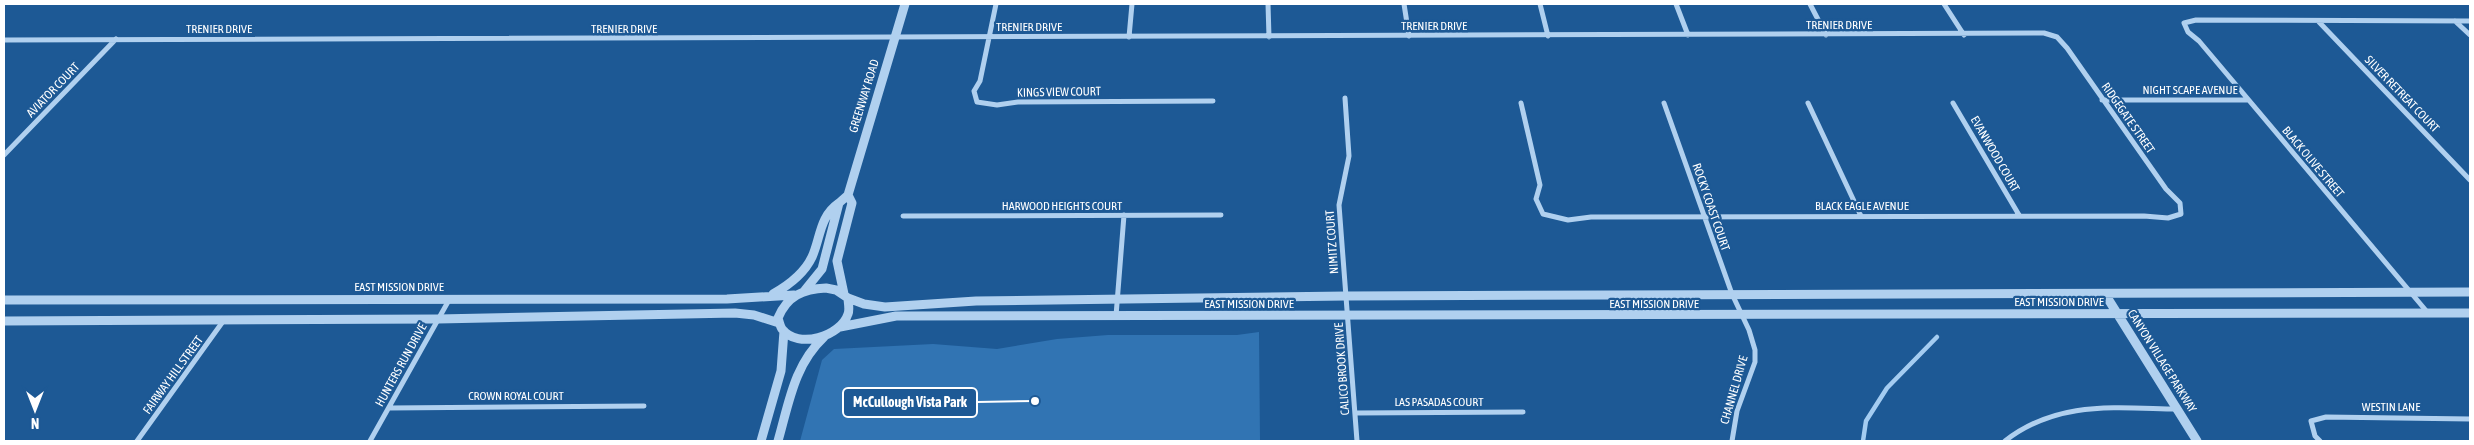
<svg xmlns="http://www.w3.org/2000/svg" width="2474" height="445" font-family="'Asap Condensed',sans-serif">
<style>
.green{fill:#3174b3}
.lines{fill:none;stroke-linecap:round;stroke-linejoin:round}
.stream{stroke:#a4ccf1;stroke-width:4.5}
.minor{stroke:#b0d0ef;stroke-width:5}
.tertiary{stroke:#b0d0ef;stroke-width:9}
.labels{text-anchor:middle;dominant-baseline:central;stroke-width:4.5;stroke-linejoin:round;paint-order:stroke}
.street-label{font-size:12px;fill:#fff;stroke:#1d5995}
.leader{fill:none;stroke:#fff;stroke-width:2}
.callout-dot{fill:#fff;stroke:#1d5995;stroke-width:2}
.callout{fill:#1d5995;stroke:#fff;stroke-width:2}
.callout-label{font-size:14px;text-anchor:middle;font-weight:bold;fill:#fff}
</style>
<rect width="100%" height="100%" fill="#1d5995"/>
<path class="green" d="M 1259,332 L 1260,441 L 800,441 L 822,360 L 834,349 L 933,344 L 997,349 L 1057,339 L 1108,335 L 1237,335 Z"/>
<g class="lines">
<path class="stream" d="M 1863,441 L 1866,421 L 1887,388 L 1937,337"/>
<path class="minor" d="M 996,4 L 980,81 L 974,91 L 977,102 L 997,105 L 1018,102 L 1213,101
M 1268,4 L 1269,37
M 1404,4 L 1409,36
M 1540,4 L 1548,36
M 1676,4 L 1688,35
M 1810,4 L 1826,35
M 1944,4 L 1964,35
M 2455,21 L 2470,35
M 2319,22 L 2470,180
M 1129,37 L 1132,4
M 4,40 L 2044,33 L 2057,37 L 2067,48 L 2166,189 L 2180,203 L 2181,214 L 2168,218 L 2144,216 L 1591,217 L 1568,220 L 1543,214 L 1536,199 L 1540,185 L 1521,103
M 1345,98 L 1349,156 L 1339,205 L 1357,441
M 2102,100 L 2248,100
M 1664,103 L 1732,294 L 1749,330 L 1755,350 L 1755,362 L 1737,411 L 1732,441
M 1808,103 L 1861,216
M 1953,103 L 2019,215
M 4,155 L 116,39
M 903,216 L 1221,215
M 2428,313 L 2199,41 L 2188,32 L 2184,23 L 2196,20 L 2470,21
M 1116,316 L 1124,215
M 389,408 L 644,406
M 1355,413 L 1523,412
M 137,441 L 224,320
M 370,441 L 449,300
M 2005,441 C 2058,400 2114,408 2177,409
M 2320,441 L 2315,436 L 2311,421 L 2326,417 L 2470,419"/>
<path class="tertiary" d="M 826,288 L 836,290 L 848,298 C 848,303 850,309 848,314 C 841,336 798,350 782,329 C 780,326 779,321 778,318 C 787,296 803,289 826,288 Z
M 805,290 L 822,269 L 839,203 L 848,195 L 905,4
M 773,294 C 789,285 804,274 812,257 C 821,237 819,217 839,203
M 844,294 L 837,261 L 852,203 L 848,195
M 2105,294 L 2197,441
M 848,298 L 864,304 L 885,307 L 976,301 L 1346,296 L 2470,292
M 4,300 L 727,299 L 794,295
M 4,321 L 438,319 L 735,313 L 754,315 L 779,323
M 840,327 L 896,316 L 2470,313
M 761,441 L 781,371 L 784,331
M 778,441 C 789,403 794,365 824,337"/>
</g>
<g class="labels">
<g class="street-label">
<text x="1839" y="25">TRENIER DRIVE</text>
<text x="1434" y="26">TRENIER DRIVE</text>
<text x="1029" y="27">TRENIER DRIVE</text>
<text x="219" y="29">TRENIER DRIVE</text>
<text x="624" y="29">TRENIER DRIVE</text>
<text transform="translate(53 90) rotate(-46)">AVIATOR COURT</text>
<text x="2190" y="90">NIGHT SCAPE AVENUE</text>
<text transform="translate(1059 92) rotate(-1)">KINGS VIEW COURT</text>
<text transform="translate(2402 94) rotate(46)">SILVER RETREAT COURT</text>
<text transform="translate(864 96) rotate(-73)">GREENWAY ROAD</text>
<text transform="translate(2128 118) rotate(55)">RIDGEGATE STREET</text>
<text transform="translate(1995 154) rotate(60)">EVANWOOD COURT</text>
<text transform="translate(2313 162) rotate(50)">BLACK OLIVE STREET</text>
<text x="1062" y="206">HARWOOD HEIGHTS COURT</text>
<text x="1862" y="206">BLACK EAGLE AVENUE</text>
<text transform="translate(1711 207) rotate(71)">ROCKY COAST COURT</text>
<text transform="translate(1332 242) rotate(-94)">NIMITZ COURT</text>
<text x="399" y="287">EAST MISSION DRIVE</text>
<text x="2059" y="302">EAST MISSION DRIVE</text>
<text x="1249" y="304">EAST MISSION DRIVE</text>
<text x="1654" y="304">EAST MISSION DRIVE</text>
<text transform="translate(2162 361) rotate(58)">CANYON VILLAGE PARKWAY</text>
<text transform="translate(401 365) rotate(-61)">HUNTERS RUN DRIVE</text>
<text transform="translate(1342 369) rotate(-94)">CALICO BROOK DRIVE</text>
<text transform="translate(173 375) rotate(-54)">FAIRWAY HILL STREET</text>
<text transform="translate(1734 390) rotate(-74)">CHANNEL DRIVE</text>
<text x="516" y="396">CROWN ROYAL COURT</text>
<text x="1439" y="402">LAS PASADAS COURT</text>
<text x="2391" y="407">WESTIN LANE</text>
</g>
</g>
<path class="leader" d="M1035 401L977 402"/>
<circle class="callout-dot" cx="1035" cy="401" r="5"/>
<rect class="callout" x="843" y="388" width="134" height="29" rx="5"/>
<g class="callout-label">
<text x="910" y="407">McCullough Vista Park</text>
</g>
<rect width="2474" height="445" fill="none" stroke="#ffffff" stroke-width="10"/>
<g transform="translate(35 410) rotate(180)" stroke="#1d5995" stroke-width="4" paint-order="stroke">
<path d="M0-4L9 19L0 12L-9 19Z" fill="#ffffff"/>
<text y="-8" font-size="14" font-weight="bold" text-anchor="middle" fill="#ffffff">N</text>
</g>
</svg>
